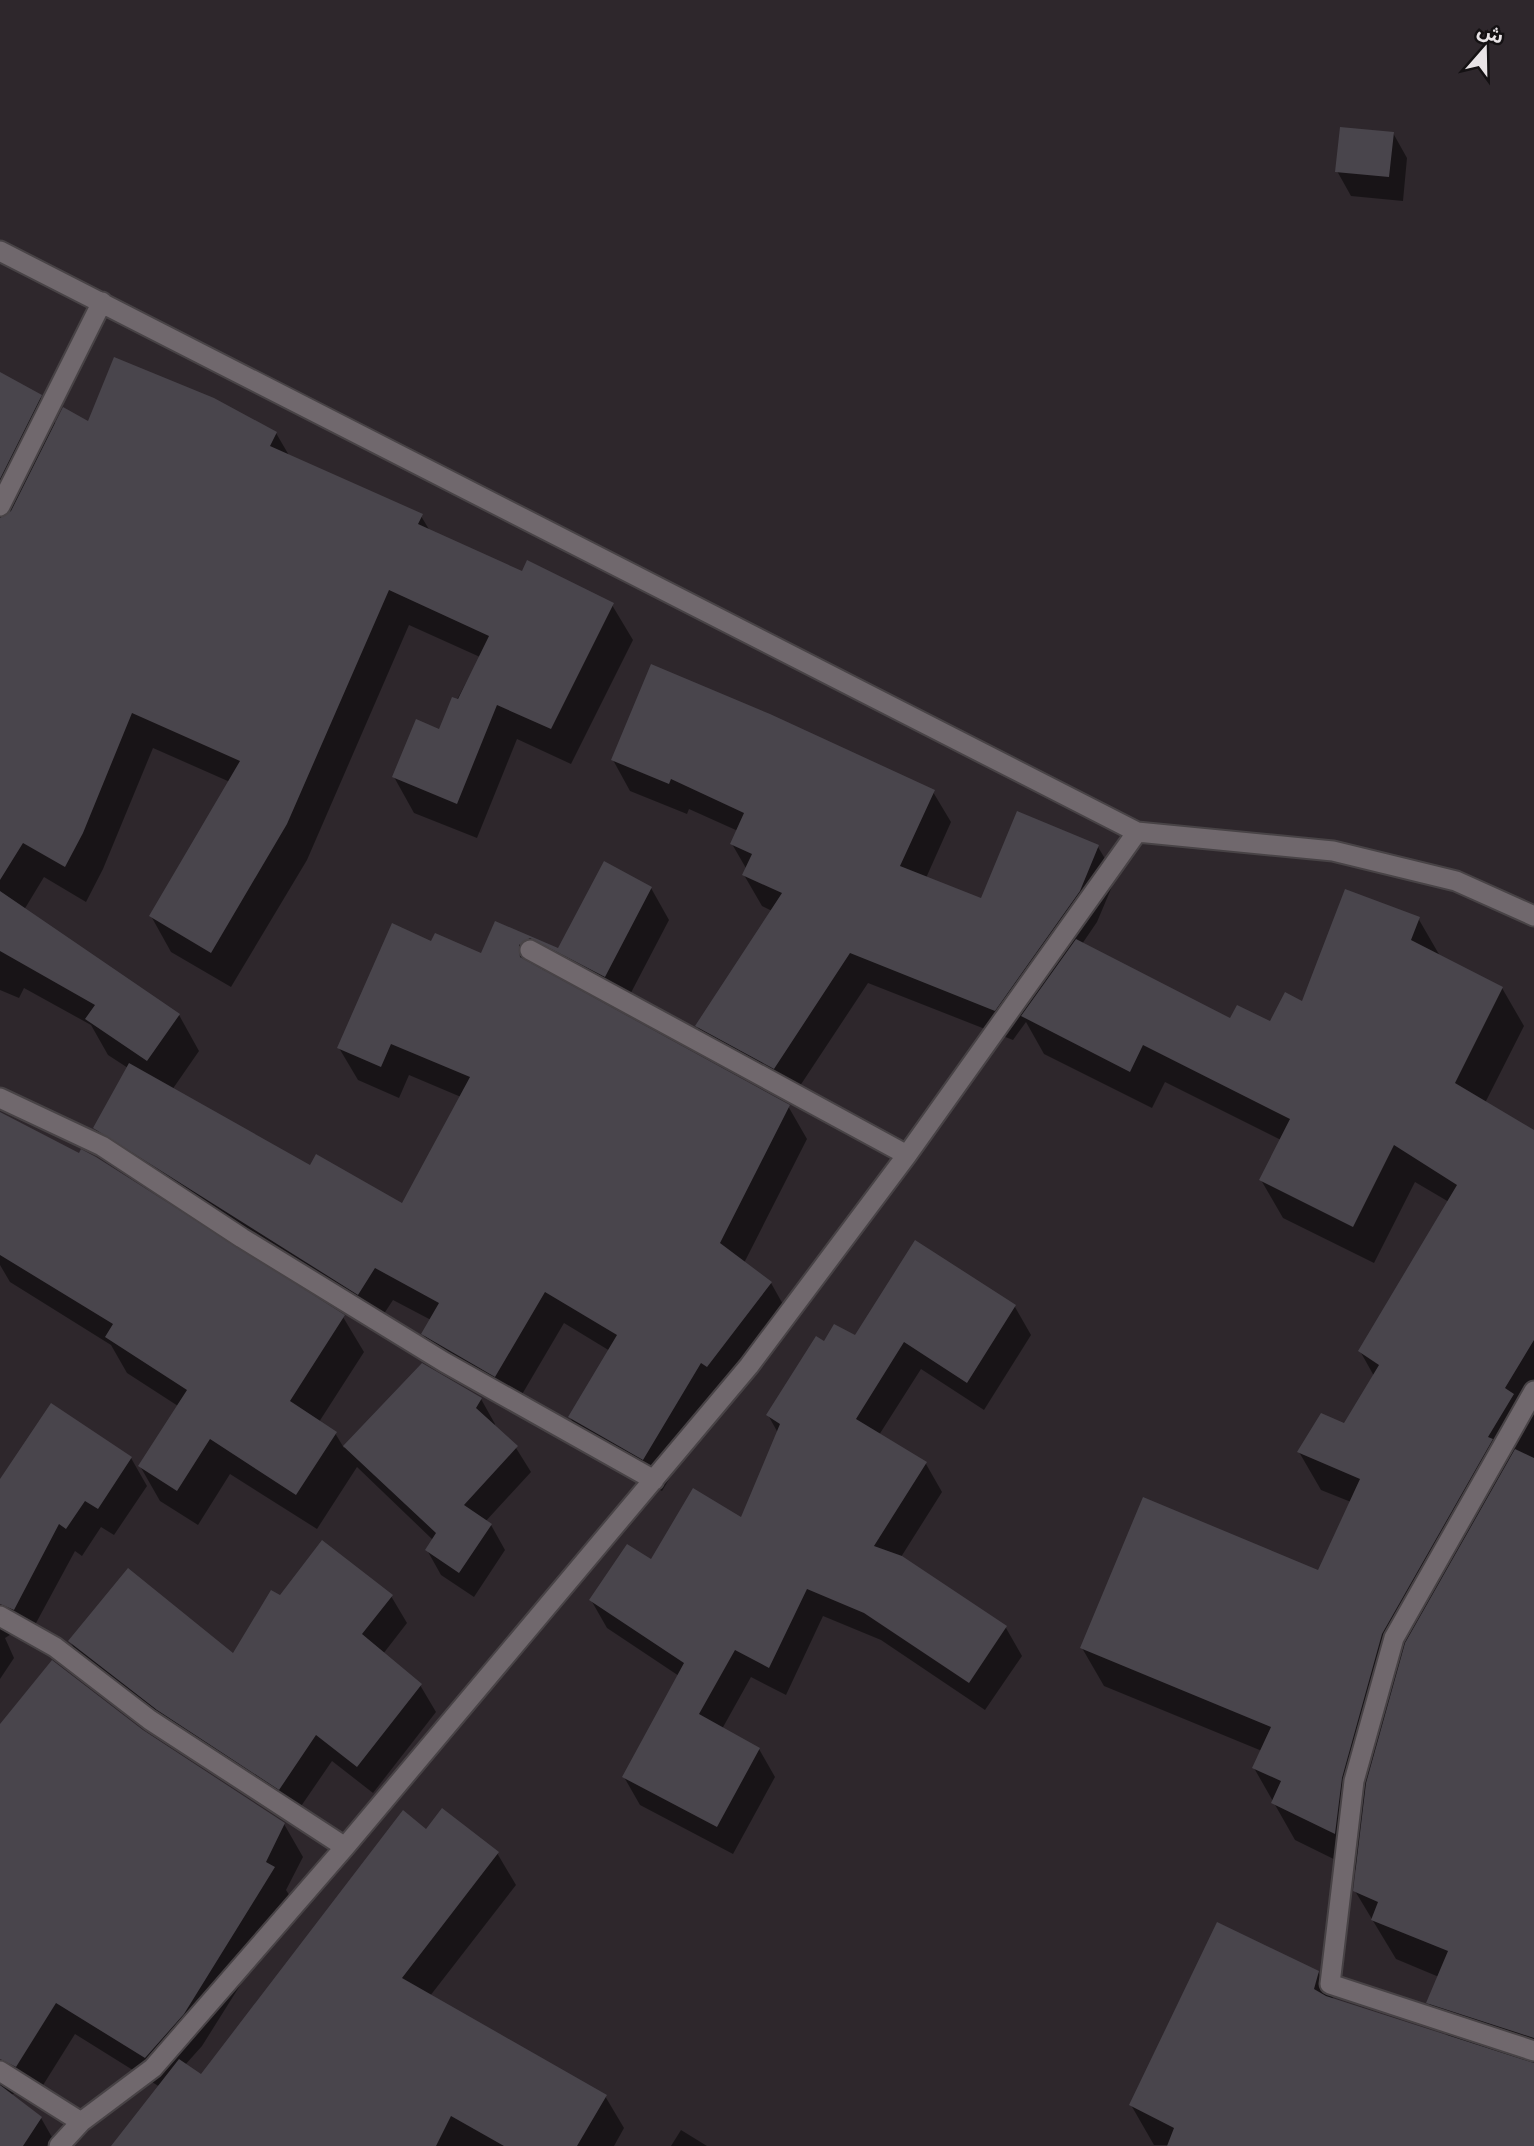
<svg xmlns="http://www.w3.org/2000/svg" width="1534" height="2146" font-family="Inter,'Noto Sans Arabic',sans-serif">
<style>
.shadow{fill:#0007}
.building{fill:#49454c}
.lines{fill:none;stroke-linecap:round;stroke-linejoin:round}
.minor-casing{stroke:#484346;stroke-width:23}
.minor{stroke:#70686d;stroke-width:19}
</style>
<rect width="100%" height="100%" fill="#2e272c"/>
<path class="shadow" d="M 1393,133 L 1407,158 L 1403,201 L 1351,196 L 1337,171 Z
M 0,374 L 40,397 L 56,424 L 276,433 L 290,457 L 421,516 L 430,531 L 522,573 L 612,605 L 633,640 L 571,764 L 517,739 L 477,838 L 414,813 L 394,777 L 440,731 L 480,657 L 409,625 L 307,860 L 231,987 L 171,952 L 151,916 L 230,782 L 153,748 L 103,869 L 86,902 L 44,877 L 24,910 L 179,1015 L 199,1051 L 172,1090 L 310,1167 L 403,1206 L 461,1097 L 409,1075 L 399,1098 L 358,1080 L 339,1048 L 432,943 L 482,955 L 496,923 L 559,950 L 651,888 L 669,920 L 623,1008 L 555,971 L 544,971 L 788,1106 L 807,1139 L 744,1263 L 771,1283 L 789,1315 L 720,1394 L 662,1491 L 588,1450 L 570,1417 L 610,1351 L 564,1323 L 514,1408 L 442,1366 L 423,1334 L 431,1320 L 393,1300 L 376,1326 L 113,1160 L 95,1128 L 128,1068 L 108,1055 L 91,1025 L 24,988 L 19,998 L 0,990 Z
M 613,760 L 933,792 L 951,822 L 926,878 L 981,900 L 1098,847 L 1116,877 L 1097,922 L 1082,944 L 1231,1021 L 1270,1024 L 1303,1003 L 1418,918 L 1440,956 L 1502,988 L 1524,1026 L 1485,1103 L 1534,1132 L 1534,2146 L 1154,2145 L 1131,2105 L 1318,1972 L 1334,2000 L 1448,2037 L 1428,2002 L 1439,1977 L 1396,1959 L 1355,1891 L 1358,1871 L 1295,1840 L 1254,1768 L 1262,1751 L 1104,1686 L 1082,1648 L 1319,1572 L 1351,1502 L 1321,1490 L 1299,1452 L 1345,1425 L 1374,1376 L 1360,1351 L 1449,1202 L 1415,1182 L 1374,1263 L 1283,1218 L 1261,1180 L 1281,1140 L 1165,1082 L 1152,1108 L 1044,1054 L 1026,1022 L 1013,1040 L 868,983 L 792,1098 L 714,1056 L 697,1026 L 772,911 L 762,906 L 744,875 L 747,870 L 732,844 L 738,831 L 689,809 L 687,814 L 630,791 Z
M 0,1114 L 343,1317 L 364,1352 L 319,1422 L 335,1433 L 344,1448 L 422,1365 L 481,1399 L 495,1424 L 494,1426 L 516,1448 L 531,1472 L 485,1522 L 491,1525 L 505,1550 L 474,1597 L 441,1575 L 427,1550 L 433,1540 L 357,1467 L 317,1529 L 230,1474 L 198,1525 L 160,1501 L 140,1466 L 178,1406 L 127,1373 L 111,1345 L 10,1282 L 0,1265 Z
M 915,1243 L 1015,1307 L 1031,1335 L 984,1410 L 921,1369 L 879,1435 L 926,1464 L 942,1492 L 901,1557 L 1006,1628 L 1022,1656 L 985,1710 L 881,1640 L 823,1616 L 786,1695 L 751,1677 L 722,1729 L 759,1749 L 775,1777 L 733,1854 L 640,1805 L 624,1777 L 679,1676 L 607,1628 L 591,1600 L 651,1562 L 742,1519 L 778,1433 L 768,1415 L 825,1343 L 855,1338 Z
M 131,1458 L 147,1486 L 114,1535 L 101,1527 L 82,1556 L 75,1551 L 29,1636 L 16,1631 L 5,1638 L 14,1658 L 0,1679 L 0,1482 Z
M 391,1596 L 407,1623 L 383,1654 L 420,1685 L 436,1712 L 373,1793 L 332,1761 L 295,1815 L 85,1668 L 70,1641 L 233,1656 L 280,1597 Z
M 0,1727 L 142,1732 L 284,1824 L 303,1857 L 286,1890 L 293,1901 L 202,2046 L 185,2065 L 202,2077 L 427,1831 L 497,1853 L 516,1885 L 430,1996 L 605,2096 L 624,2128 L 614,2146 L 113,2146 L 160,2087 L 75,2034 L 35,2098 L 19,2090 L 10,2096 L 41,2118 L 57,2146 L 0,2146 Z
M 681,2130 L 707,2146 L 671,2146 Z"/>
<path class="building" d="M 1340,127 L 1394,132 L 1389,177 L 1335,172 Z
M 114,357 L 214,398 L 277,432 L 270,446 L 423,514 L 418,524 L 522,571 L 527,560 L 614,603 L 551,729 L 497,705 L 457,804 L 392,777 L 416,719 L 439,729 L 452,697 L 458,699 L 489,636 L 389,590 L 287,824 L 211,953 L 149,916 L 240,761 L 132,713 L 83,833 L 65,867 L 23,843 L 0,880 L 0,518 L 11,511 L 63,407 L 88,421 Z
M 0,372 L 42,395 L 0,479 Z
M 651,664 L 770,714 L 935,790 L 900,866 L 981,898 L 1017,811 L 1099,845 L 1080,891 L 995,1011 L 850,953 L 774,1069 L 695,1026 L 782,893 L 742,875 L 752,854 L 730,844 L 744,813 L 671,779 L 669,784 L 611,760 Z
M 604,861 L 652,887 L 605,977 L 530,938 L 519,945 L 520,957 L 790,1105 L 720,1243 L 772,1282 L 707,1367 L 701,1363 L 643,1460 L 568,1417 L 617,1335 L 545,1292 L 495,1377 L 421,1334 L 439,1303 L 375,1268 L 358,1295 L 93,1128 L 129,1063 L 310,1165 L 316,1154 L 402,1203 L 470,1077 L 391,1044 L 381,1067 L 337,1048 L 392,923 L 431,941 L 435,933 L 481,953 L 495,921 L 558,948 Z
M 1345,889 L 1420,917 L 1411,940 L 1503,987 L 1455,1083 L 1534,1130 L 1534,1340 L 1505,1388 L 1514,1394 L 1488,1437 L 1493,1439 L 1382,1634 L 1342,1778 L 1335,1834 L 1271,1803 L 1281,1781 L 1252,1768 L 1271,1727 L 1080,1648 L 1143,1497 L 1318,1570 L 1360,1479 L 1297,1452 L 1321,1413 L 1344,1423 L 1379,1365 L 1358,1351 L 1457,1185 L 1394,1145 L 1353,1227 L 1259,1180 L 1290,1119 L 1143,1045 L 1130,1072 L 1021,1016 L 1076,939 L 1230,1018 L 1237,1005 L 1270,1021 L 1285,992 L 1302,1001 Z
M 0,891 L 180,1014 L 147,1061 L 85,1019 L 95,1005 L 0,951 Z
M 0,1112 L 79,1153 L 81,1149 L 96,1157 L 345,1315 L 290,1401 L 337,1432 L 296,1495 L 210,1439 L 177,1491 L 138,1466 L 187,1390 L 105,1337 L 113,1324 L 0,1255 Z
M 915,1240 L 1016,1305 L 967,1383 L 904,1342 L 856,1419 L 927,1462 L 874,1546 L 902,1556 L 1007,1626 L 969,1683 L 864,1613 L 807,1589 L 769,1668 L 735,1650 L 699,1714 L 760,1748 L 717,1827 L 622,1777 L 684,1663 L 589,1600 L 627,1544 L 651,1559 L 693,1488 L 741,1517 L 780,1424 L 766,1415 L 816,1336 L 824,1341 L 834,1324 L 855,1335 Z
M 422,1363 L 482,1398 L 476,1408 L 518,1446 L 464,1505 L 492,1524 L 459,1573 L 425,1550 L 436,1533 L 343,1446 Z
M 51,1403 L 132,1457 L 98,1509 L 85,1501 L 66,1529 L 59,1524 L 14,1610 L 0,1604 L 0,1479 Z
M 1515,1449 L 1534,1458 L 1534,2038 L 1426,2003 L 1448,1951 L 1371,1920 L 1378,1902 L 1353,1891 L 1366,1783 L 1405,1643 Z
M 322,1540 L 393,1595 L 362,1634 L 422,1684 L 357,1767 L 316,1735 L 279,1790 L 157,1710 L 68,1641 L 128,1568 L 233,1653 L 271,1590 L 280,1595 Z
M 52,1660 L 143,1730 L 285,1823 L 266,1862 L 275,1867 L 184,2014 L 145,2058 L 56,2003 L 16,2067 L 0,2059 L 0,1724 Z
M 442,1808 L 499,1852 L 402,1978 L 607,2095 L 577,2146 L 504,2146 L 451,2116 L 436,2146 L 111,2146 L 179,2059 L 201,2074 L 403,1810 L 426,1829 Z
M 1217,1922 L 1319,1971 L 1314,1989 L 1326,1996 L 1534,2063 L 1534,2146 L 1167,2146 L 1174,2128 L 1129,2105 Z
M 0,2085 L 42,2117 L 23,2146 L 0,2146 Z"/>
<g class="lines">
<defs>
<path id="minor" d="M 0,251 L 1137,832 L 1333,851 L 1456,881 L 1534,916
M 0,506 L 102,302
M 530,950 L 907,1155
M 0,1098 L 102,1146 L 242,1238 L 444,1362 L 654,1480
M 1534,1391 L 1394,1638 L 1354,1781 L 1330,1984 L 1534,2051
M 0,1616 L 55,1647 L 150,1720 L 345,1847
M 0,2071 L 81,2122
M 59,2146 L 81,2122 L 153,2068 L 345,1847 L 749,1366 L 907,1155 L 1137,832"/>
</defs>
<use href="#minor" class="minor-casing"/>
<use href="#minor" class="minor"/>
</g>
<g transform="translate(1485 49) rotate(20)" stroke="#141113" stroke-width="5" paint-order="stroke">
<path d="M0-5L12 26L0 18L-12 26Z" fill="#e8e3e6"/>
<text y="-10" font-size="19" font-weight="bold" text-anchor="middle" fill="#e8e3e6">ش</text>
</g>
</svg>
